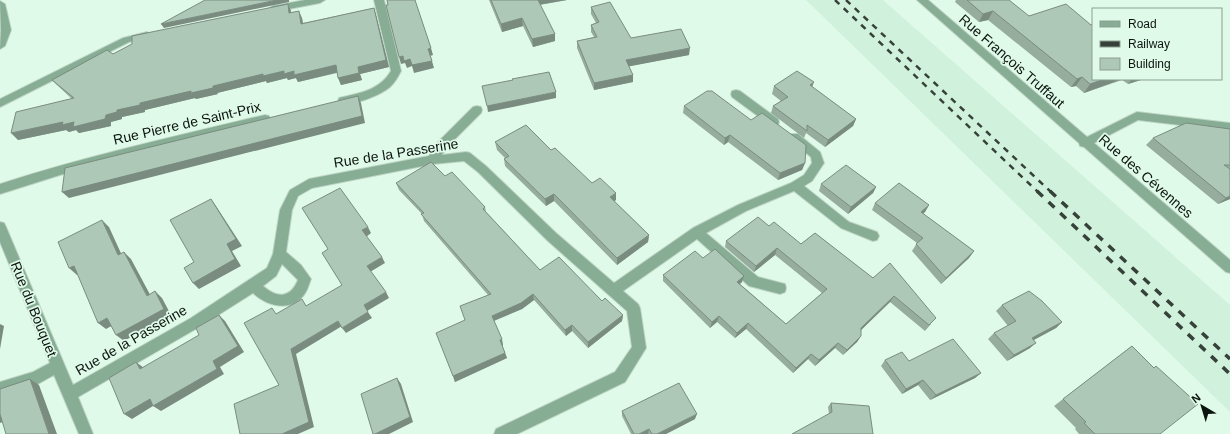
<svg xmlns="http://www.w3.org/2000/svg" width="1230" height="434" font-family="Helvetica,sans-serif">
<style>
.built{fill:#d0f1db}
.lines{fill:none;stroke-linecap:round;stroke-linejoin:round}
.minor-casing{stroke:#bed5c6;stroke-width:2}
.minor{fill:#87ad94;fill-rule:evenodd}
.rail-far1{stroke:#354139;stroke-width:2.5;stroke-dasharray:6 6;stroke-linecap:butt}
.rail{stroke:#354139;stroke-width:3.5;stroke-dasharray:8 8;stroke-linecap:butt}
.wall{fill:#96ac9d}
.shaded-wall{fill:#7a8c80}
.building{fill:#aec8b7;stroke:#7a8c80}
.labels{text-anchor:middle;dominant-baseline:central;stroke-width:3.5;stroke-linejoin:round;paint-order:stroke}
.street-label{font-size:14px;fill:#0b140e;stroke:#e0fae9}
</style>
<rect width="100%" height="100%" fill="#e0fae9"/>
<path class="built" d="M 806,0 L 883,0 L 1230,305 L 1230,412 Z"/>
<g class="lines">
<defs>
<path id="minor" d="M 305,0 L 325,0 L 320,3 L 273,12 L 268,9 L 273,6 Z
M 374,0 L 384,0 L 401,71 C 398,77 395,82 390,87 C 381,95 351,107 339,104 L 338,101 L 339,98 C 359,93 379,91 391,71 Z
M 917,0 L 928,0 L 1087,137 L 1137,112 L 1230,123 L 1230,131 L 1138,120 L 1094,143 L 1230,260 L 1230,273 L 1226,272 L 1084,147 L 1080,146 L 1079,143 Z
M 0,1 L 5,4 L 11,30 L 5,46 L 0,49 L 1,30 Z
M 147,32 L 152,35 L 150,37 L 129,42 L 0,107 L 0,99 L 123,38 Z
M 736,90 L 740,91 L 778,119 L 779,122 L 778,125 L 770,125 L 732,97 L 731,94 L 732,91 Z
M 477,106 L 481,107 L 482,110 L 481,113 L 445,149 L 442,155 L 466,152 L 470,153 L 486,166 L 556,233 L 614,283 L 693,228 L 738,205 L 791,183 L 804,175 L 812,163 L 811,157 L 790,140 L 789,137 L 790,134 L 798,134 L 820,152 L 824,163 L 812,181 L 804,186 L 849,222 L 877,232 L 879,236 L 877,240 L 873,241 L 841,228 L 794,191 L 746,211 L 706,233 L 758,277 L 785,284 L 786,288 L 785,292 L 780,294 L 749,286 L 697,239 L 623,291 L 638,304 L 640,308 L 646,348 L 625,382 L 517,434 L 494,434 L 496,429 L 615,372 L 632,347 L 627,311 L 548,241 L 478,172 L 464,161 L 433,164 L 312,188 L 298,196 L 292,210 L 286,252 L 301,265 L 311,279 C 309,284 307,292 303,296 C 289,313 266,305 253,293 L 201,326 L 78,397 L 93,434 L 79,434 L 54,375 L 36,385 L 0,396 L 0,382 L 33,372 L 50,363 L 0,242 L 0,222 L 4,223 L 6,227 L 73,385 L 191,318 L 267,268 L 273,254 L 280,210 L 290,190 L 309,179 L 429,156 L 437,143 L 473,107 ZM 282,264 L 298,280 C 290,299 277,298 263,286 L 276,276 Z
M 265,115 L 269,116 L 270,119 L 269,122 L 98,163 L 0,194 L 0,184 C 87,156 176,136 265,115 Z"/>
</defs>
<use href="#minor" class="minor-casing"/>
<use href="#minor" class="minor"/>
<path class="rail-far1" d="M 835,0 L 1038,192
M 846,0 L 1051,192"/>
<path class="rail" d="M 1037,191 L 1230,374
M 1050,191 L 1230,359"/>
</g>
<path class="wall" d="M 489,0 L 567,0 L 540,5 L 555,34 L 555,41 L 533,47 L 523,26 L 502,32 Z
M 956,0 L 1009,0 L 1093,79 L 1144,79 L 1128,84 L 1122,80 L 1084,93 L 1076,86 L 1071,87 L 988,20 L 979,22 L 955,2 Z
M 288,4 L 291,12 L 302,18 L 303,23 L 374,8 L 376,15 L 389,67 L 360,74 L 362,80 L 341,85 L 337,73 L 298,82 L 296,78 L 288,80 L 287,78 L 267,83 L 266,81 L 217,93 L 218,94 L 196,99 L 195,98 L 145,110 L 145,112 L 122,117 L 122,119 L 111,122 L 111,126 L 79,133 L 76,130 L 69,132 L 66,130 L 18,140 L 72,99 L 58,86 L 52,80 L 113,54 Z
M 591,7 L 631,38 L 689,55 L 629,66 L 633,82 L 594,90 L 577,48 L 577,41 L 594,37 L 591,32 L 591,25 L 596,23 L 591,14 Z
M 774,86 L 812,87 L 856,119 L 853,126 L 825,147 L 806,133 L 804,138 L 771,113 L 773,106 L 781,101 L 772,94 Z
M 684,106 L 805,163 L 802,170 L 778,180 L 728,142 L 724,145 L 683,113 Z
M 1230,129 L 1230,199 L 1218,204 L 1146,145 L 1153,138 Z
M 495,142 L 551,150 L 592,183 L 616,200 L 614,201 L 649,235 L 648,242 L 617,265 L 554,201 L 546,206 L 505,166 L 504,159 L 505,158 L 497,150 Z
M 445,176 L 485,207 L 486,212 L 540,270 L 602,301 L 623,315 L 622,321 L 588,348 L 572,331 L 566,336 L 534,300 L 522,309 L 494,321 L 503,345 L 502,345 L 507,358 L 455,382 L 453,376 L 465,320 L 488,295 L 424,221 L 422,214 L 399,190 L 396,183 Z
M 821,184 L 876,187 L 873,193 L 848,214 L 819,191 Z
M 875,203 L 929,205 L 925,212 L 923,214 L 974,251 L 969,258 L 941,284 L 912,251 L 917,243 L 872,210 Z
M 769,226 L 801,244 L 815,233 L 931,324 L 925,331 L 890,302 L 861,330 L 861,336 L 857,342 L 843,355 L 835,348 L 815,366 L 808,359 L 793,373 L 746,329 L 735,338 L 717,322 L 710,328 L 663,281 L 663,275 L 703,258 L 742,282 L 740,284 L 786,324 L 822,293 L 775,255 L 754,272 L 725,247 L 726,241 Z
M 1002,305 L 1062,322 L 1056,328 L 1034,340 L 1030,348 L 1007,361 L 988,339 L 994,333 L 1008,326 L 996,311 Z
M 1132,346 L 1160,434 L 1079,434 L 1075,429 L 1076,428 L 1054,406 Z
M 885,360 L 909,361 L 981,373 L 975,378 L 930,400 L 918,385 L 902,394 L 881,366 Z
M 831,403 L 873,434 L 829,414 L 828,407 Z
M 622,411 L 695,419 L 666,434 L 631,434 L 622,416 Z"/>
<path class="shaded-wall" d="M 277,0 L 289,0 L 289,2 L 164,28 L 161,24 Z
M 537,0 L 567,0 L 537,5 Z
M 288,4 L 291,11 L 292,20 L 289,13 Z
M 374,8 L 376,15 L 389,67 L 360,74 L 362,80 L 341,85 L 338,78 L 358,67 Z
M 299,11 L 302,18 L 304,31 L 301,24 Z
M 993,11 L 988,20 L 979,22 L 983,14 Z
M 522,18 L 523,26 L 502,32 L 501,24 Z
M 555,34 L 555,41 L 533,47 L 532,39 Z
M 431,48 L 433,55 L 430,56 L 428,49 Z
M 690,48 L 689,55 L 626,67 L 626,60 Z
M 403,56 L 410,59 L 432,61 L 434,68 L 414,73 L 412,66 L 407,68 L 405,63 L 401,64 L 399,57 Z
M 336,65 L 339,72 L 298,82 L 296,78 L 288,80 L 287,78 L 267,83 L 266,81 L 217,93 L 218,94 L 196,99 L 195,98 L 145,110 L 145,112 L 122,117 L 122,119 L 111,122 L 111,126 L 79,133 L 76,130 L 69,132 L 66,130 L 18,140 L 11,133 L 63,122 L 106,115 L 117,110 L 140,103 L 263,74 L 284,71 L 294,71 Z
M 633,75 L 633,82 L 594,90 L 594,83 Z
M 1082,77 L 1076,86 L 1071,87 L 1077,79 Z
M 1105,79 L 1122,79 L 1084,93 L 1090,84 Z
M 1132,79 L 1144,79 L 1128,84 Z
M 814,82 L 811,90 L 810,85 Z
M 556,92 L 556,98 L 488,112 L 487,106 Z
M 358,96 L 361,103 L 365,123 L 69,198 L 62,192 Z
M 856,119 L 853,126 L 825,147 L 828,140 Z
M 730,135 L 728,142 L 724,145 L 725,138 Z
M 805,163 L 802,170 L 778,180 L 780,173 Z
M 876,187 L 873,193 L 848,214 L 851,207 Z
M 616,193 L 616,200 L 610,204 L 610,197 Z
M 554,194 L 554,201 L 546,206 L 545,199 Z
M 1230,196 L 1230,199 L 1218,204 L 1226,198 Z
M 211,199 L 216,206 L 242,246 L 232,251 L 241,266 L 199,289 L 193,283 L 227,244 Z
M 929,205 L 925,212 L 917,219 L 921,212 Z
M 102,220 L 109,227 L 125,262 L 118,255 Z
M 368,227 L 371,233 L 366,237 L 362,230 Z
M 649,235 L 648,242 L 617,265 L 617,258 Z
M 777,248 L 775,255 L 754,272 L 756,266 Z
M 974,251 L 969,258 L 941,284 L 946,278 Z
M 124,252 L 131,259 L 154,302 L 147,296 Z
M 382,257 L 385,263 L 370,272 L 367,266 Z
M 74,266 L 82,272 L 77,275 L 69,268 Z
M 744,276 L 742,282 L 735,288 L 737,282 Z
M 155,291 L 162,298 L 171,315 L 124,341 L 116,335 Z
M 386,292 L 389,298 L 367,311 L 364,305 Z
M 533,294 L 534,300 L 522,309 L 493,321 L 492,316 Z
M 894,296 L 890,302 L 857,334 L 861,328 Z
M 368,312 L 372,318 L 346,333 L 342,328 Z
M 219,315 L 225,321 L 244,352 L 220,367 L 224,374 L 161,411 L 153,406 L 132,419 L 124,414 L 213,361 Z
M 623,315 L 622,321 L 588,348 L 588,342 Z
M 719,316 L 717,322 L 710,328 L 712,322 Z
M 107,318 L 115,324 L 106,329 L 98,323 Z
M 338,321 L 342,326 L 296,354 L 314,427 L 298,434 L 282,434 L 291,349 Z
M 1062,322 L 1056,328 L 1026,344 L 1032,338 Z
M 748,323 L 746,329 L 735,338 L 737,333 Z
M 0,324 L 4,326 L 0,349 Z
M 572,325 L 572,331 L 566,336 L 565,330 Z
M 861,336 L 857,342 L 843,355 L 847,350 Z
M 502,339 L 503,345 L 502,346 L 500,340 Z
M 838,343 L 835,348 L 815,366 L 819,360 Z
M 1036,343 L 1030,348 L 1007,361 L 1014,355 Z
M 505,353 L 507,358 L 455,382 L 453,376 Z
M 811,354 L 808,359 L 793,373 L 796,368 Z
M 136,362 L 144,368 L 140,369 Z
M 981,373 L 975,378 L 930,400 L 936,395 Z
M 397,378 L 401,384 L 413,422 L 389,434 L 375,434 Z
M 30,379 L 39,385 L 57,434 L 49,434 Z
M 923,380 L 918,385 L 902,394 L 906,389 Z
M 0,414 L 10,419 L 0,423 Z
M 697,414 L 695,419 L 666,434 L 657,434 Z
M 649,429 L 648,434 L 639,434 Z"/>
<path class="building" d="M 205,0 L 277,0 L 161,24 Z
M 387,0 L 415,0 L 431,48 L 428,49 L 432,61 L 412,65 L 410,59 L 404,61 L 403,56 L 399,57 L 386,5 L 388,5 Z
M 491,0 L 538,0 L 555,34 L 532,39 L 522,18 L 501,24 Z
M 967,0 L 1009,0 L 1029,16 L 1066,4 L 1091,25 L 1093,24 L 1093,79 L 1105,79 L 1090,84 L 1082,77 L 1077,79 L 993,11 L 983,14 Z
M 610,2 L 631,38 L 681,29 L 690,48 L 626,60 L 633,75 L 594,83 L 577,41 L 597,37 L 591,25 L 599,22 L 591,7 Z
M 288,4 L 289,13 L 299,11 L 301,24 L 374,8 L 386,60 L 358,67 L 359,73 L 338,78 L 336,65 L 294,75 L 294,71 L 284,74 L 284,71 L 263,76 L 263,74 L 213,86 L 213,88 L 191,93 L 191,91 L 140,103 L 140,105 L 117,110 L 117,112 L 106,115 L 105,119 L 73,127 L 74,122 L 62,125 L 63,122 L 11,133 L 16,112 L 74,98 L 52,80 L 107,50 L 113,54 L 132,44 L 132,36 Z
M 797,71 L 814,82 L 810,85 L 856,119 L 828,140 L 807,125 L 807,131 L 773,106 L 788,97 L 774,86 Z
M 549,72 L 556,92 L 487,106 L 482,86 L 513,80 L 512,79 Z
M 707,91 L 712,91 L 751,120 L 762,113 L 806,145 L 805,163 L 780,173 L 730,135 L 725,138 L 684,106 Z
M 358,96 L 362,116 L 62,192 L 65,168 Z
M 1186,123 L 1230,129 L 1230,165 L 1224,165 L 1230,169 L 1230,196 L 1226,198 L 1153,138 Z
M 526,125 L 551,150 L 555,148 L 592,183 L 600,178 L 616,193 L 610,197 L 649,235 L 617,258 L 554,194 L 545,199 L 504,159 L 509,156 L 495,142 Z
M 431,162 L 445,176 L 452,172 L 485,207 L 483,209 L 540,270 L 559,257 L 602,301 L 605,298 L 623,315 L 588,342 L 572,325 L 565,330 L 533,294 L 521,303 L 492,316 L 502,339 L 500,340 L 505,353 L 453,376 L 436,333 L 465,320 L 460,306 L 491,294 L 421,214 L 424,213 L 396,183 Z
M 846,165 L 876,187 L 851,207 L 821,184 Z
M 899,183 L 929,205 L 921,212 L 974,251 L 946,278 L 916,244 L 923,238 L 875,203 Z
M 340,188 L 368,227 L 362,230 L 382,257 L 367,266 L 386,292 L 364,305 L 368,312 L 342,328 L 338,321 L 291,349 L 309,422 L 282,434 L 240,434 L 234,404 L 279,385 L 244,323 L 272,308 L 276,314 L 302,299 L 306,306 L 342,285 L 322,253 L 328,249 L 302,208 Z
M 211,199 L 236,239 L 227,244 L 235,259 L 193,283 L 184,268 L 194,262 L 170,220 Z
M 758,217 L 769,226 L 774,222 L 801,244 L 815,233 L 873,278 L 890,263 L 936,318 L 929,325 L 894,296 L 861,328 L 861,336 L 847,350 L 838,343 L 819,360 L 811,354 L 796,368 L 748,323 L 737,333 L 719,316 L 712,322 L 663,275 L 695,251 L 703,258 L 715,249 L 744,276 L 737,282 L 786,324 L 827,289 L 777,248 L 756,266 L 726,241 Z
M 102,220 L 118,255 L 124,252 L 147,296 L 155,291 L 164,309 L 116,335 L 107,318 L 98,323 L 74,266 L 69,268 L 58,242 Z
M 1029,291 L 1042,301 L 1062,322 L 1032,338 L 1036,343 L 1014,355 L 994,333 L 1016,321 L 1002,305 Z
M 219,315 L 238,346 L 213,361 L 217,369 L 153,406 L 150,399 L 124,414 L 109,378 L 136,362 L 140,369 L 199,335 L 196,328 Z
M 953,339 L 981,373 L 936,395 L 923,380 L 906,389 L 885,360 L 902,352 L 909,361 Z
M 1132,346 L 1154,368 L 1156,366 L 1198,404 L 1160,434 L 1095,434 L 1084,423 L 1086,422 L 1063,399 Z
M 397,378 L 410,417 L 375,434 L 373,434 L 361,394 Z
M 30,379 L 49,434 L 6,434 L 0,414 L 0,389 Z
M 679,383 L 697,414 L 657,434 L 652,434 L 649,429 L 639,434 L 634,434 L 622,411 Z
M 831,403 L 869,406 L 873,434 L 792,434 L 832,412 Z"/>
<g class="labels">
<g class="street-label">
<text transform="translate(1012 61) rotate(41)">Rue François Truffaut</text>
<text transform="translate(187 123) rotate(-13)">Rue Pierre de Saint-Prix</text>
<text transform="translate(396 153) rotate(-9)">Rue de la Passerine</text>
<text transform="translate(1146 176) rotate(41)">Rue des Cévennes</text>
<text transform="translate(34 309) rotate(68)">Rue du Bouquet</text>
<text transform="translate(131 340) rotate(-30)">Rue de la Passerine</text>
</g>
</g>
<rect x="1092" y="8" width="130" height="72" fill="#e0fae9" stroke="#8b9e91"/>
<rect x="1100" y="21" width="20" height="6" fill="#87ad94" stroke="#8b9e91"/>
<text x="1128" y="28" font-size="12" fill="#0b140e">Road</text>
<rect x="1100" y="41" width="20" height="6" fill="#354139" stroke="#8b9e91"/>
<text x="1128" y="48" font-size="12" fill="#0b140e">Railway</text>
<rect x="1100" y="58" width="20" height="12" fill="#aec8b7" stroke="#8b9e91"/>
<text x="1128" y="68" font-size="12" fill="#0b140e">Building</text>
<g transform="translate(1202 406) rotate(322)" stroke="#e0fae9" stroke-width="3" paint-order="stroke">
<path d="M0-3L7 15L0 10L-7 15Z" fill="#0b140e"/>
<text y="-6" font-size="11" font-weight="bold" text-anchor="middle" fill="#0b140e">N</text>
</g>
</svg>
